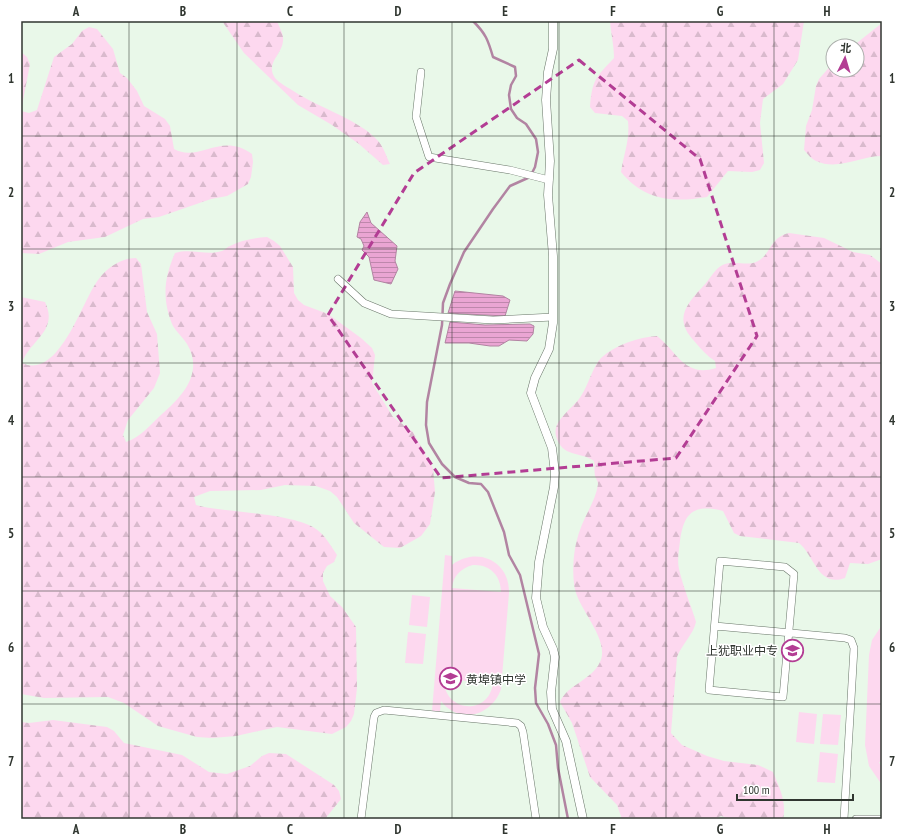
<svg xmlns="http://www.w3.org/2000/svg" width="903" height="840" font-family="'PT Sans Narrow','Noto Sans SC',sans-serif">
<style>
.green{fill:#fdd8ef;fill-rule:evenodd}
.forest{fill:url(#forest-firs)}
.water{fill:url(#water-rules);stroke:#b284a2}
.lines{fill:none;stroke-linecap:round;stroke-linejoin:round}
.stream{stroke:#b284a2;stroke-width:2.5}
.minor-casing{stroke:#687568;stroke-width:8}
.tertiary-casing{stroke:#687568;stroke-width:9}
.minor{stroke:#fff;stroke-width:7}
.tertiary{stroke:#fff;stroke-width:8}
.marked{fill:none;stroke:#b33d94;stroke-width:3;stroke-dasharray:8 5;stroke-linejoin:round}
.grid{fill:none;stroke:#303630;stroke-width:1;stroke-opacity:0.55}
.labels{text-anchor:middle;dominant-baseline:central;stroke-width:3;stroke-linejoin:round;paint-order:stroke}
.poi-label{font-size:12px;fill:#303630;stroke:#fff;text-anchor:end}
.neatline{fill:none;stroke:#303630;stroke-width:1.5}
.grid-label{font-size:13px;text-anchor:middle;font-weight:bold;fill:#303630}
</style>
<defs>
<pattern id="forest-firs" width="22" height="20" patternUnits="userSpaceOnUse"><rect width="22" height="20" fill="#fdd8ef"/><path d="M5 1l3.5 6h-7zM16 11l3.5 6h-7z" fill="#d9bacd"/></pattern>
<pattern id="water-rules" width="6" height="5" patternUnits="userSpaceOnUse"><rect width="6" height="5" fill="#eaa5d3"/><path d="M0 2.5h6" fill="none" stroke="#be87ac"/></pattern>
</defs>
<rect width="100%" height="100%" fill="#e9f8e9"/>
<path class="green" d="M 445,555 L 452,556 L 452,565 C 477,546 510,561 509,593 L 501,689 C 492,716 459,725 441,701 L 440,712 L 432,711 ZM 473,565 C 489,564 501,575 501,592 L 452,588 C 453,576 461,568 473,565 ZM 444,679 L 493,683 C 489,717 443,712 444,679 Z
M 412,595 L 430,597 L 427,627 L 409,625 Z
M 882,625 L 882,762 L 879,762 L 882,768 L 882,785 L 869,766 L 865,745 L 869,655 L 872,640 Z
M 408,632 L 426,634 L 423,664 L 405,663 Z
M 799,712 L 817,714 L 814,744 L 796,742 Z
M 823,714 L 841,715 L 838,745 L 820,744 Z
M 820,752 L 838,754 L 835,783 L 817,782 Z"/>
<path class="forest" d="M 222,21 L 277,21 C 279,27 284,34 283,41 C 282,55 265,63 275,78 C 279,83 289,88 295,92 C 319,108 361,120 379,142 C 384,148 387,158 390,164 L 383,165 L 359,144 L 332,125 L 298,105 L 244,53 Z
M 610,21 L 804,21 L 798,60 L 783,84 L 763,99 L 760,123 L 764,163 L 760,170 L 752,172 L 728,171 L 707,197 C 672,203 644,200 621,172 C 624,153 630,140 628,121 L 622,116 L 595,113 L 590,107 C 592,80 596,77 614,58 C 614,45 611,34 610,21 Z
M 882,23 L 882,156 C 860,156 838,171 816,161 C 811,159 807,153 804,150 L 806,126 L 812,110 L 816,86 L 819,79 L 833,63 L 833,70 L 857,70 L 857,46 L 853,46 Z
M 89,27 L 97,29 L 113,49 L 120,73 L 127,78 L 137,91 L 144,106 L 165,119 L 170,126 L 174,149 C 199,163 221,131 252,154 L 253,162 L 251,177 L 248,184 L 227,196 L 211,199 L 159,217 L 143,219 L 105,237 L 68,242 L 39,254 L 21,253 L 21,52 L 27,57 L 30,64 L 21,111 L 29,113 L 37,110 L 54,57 L 72,44 L 82,31 Z
M 789,233 L 824,238 L 853,252 L 870,255 L 882,264 L 882,559 L 868,564 L 850,563 L 845,578 C 818,588 814,555 799,543 L 740,536 L 734,533 L 723,511 C 694,504 684,512 680,541 C 679,550 677,560 679,569 C 683,587 691,605 696,622 C 693,635 682,644 677,657 L 671,733 L 682,745 L 707,756 L 724,761 L 758,765 L 773,772 C 779,787 787,802 783,819 L 732,819 L 721,816 L 714,819 L 622,819 L 617,805 L 590,777 L 572,723 L 560,702 C 567,685 592,680 600,662 C 611,639 576,608 574,584 C 572,566 574,546 580,530 C 585,515 596,500 598,484 C 598,481 596,479 595,476 C 594,471 595,465 594,461 C 580,451 562,458 556,436 C 552,420 574,408 581,396 C 588,386 593,366 601,358 C 615,345 639,337 657,336 C 677,351 684,378 716,368 L 715,361 C 707,356 701,349 695,342 C 672,318 687,304 706,283 C 711,277 717,266 725,264 C 736,260 748,267 758,261 C 772,253 769,238 789,233 Z
M 267,237 L 274,241 L 280,246 L 293,267 L 294,293 L 298,300 L 304,305 L 328,314 L 361,338 L 372,348 L 375,355 L 372,383 L 393,417 L 413,432 L 433,468 L 435,492 L 430,524 L 421,536 L 400,548 L 384,547 L 354,523 L 337,497 L 330,491 L 316,486 L 285,485 L 261,490 L 210,491 L 194,497 L 196,505 L 204,507 C 230,512 296,514 316,529 C 325,535 331,546 337,555 L 334,562 L 327,566 L 323,573 L 323,581 L 330,596 L 342,607 L 356,627 L 357,688 L 354,714 L 351,721 L 346,727 L 332,734 L 277,727 L 236,736 L 212,738 L 197,737 L 158,726 L 124,703 L 108,697 L 44,698 L 21,694 L 21,297 L 45,302 C 59,331 30,340 22,363 C 58,380 81,305 96,283 C 105,269 120,258 136,258 L 141,264 L 147,312 L 157,334 L 160,373 L 154,388 L 128,420 L 123,435 L 126,442 C 140,438 151,424 162,414 C 183,396 204,372 187,344 C 183,337 175,331 172,324 C 162,298 164,278 175,253 C 191,248 207,256 222,251 C 225,250 227,247 230,246 C 241,240 254,238 267,237 Z
M 53,720 L 107,727 L 114,731 L 124,743 L 182,755 L 209,772 L 227,774 L 250,766 L 262,756 L 269,753 L 286,754 L 334,785 L 339,791 L 341,799 L 325,819 L 21,819 L 21,722 L 29,723 Z"/>
<path class="water" d="M 367,212 L 371,223 L 397,246 L 395,261 L 398,269 L 391,284 L 374,280 L 369,257 L 362,250 L 364,246 L 361,239 L 357,237 L 360,222 Z
M 455,291 L 503,296 L 510,300 L 505,316 L 448,313 Z
M 450,322 L 485,325 L 530,324 L 534,326 L 533,334 L 527,341 L 509,340 L 499,346 L 490,346 L 469,343 L 445,343 Z"/>
<g class="lines">
<path class="stream" d="M 473,21 C 486,34 488,40 493,57 L 515,67 L 516,76 L 511,85 L 509,95 L 511,109 L 517,118 L 526,124 L 536,139 L 538,152 L 535,167 L 530,177 L 510,186 L 493,209 L 464,252 L 450,284 L 443,303 L 442,325 L 427,402 L 426,425 L 429,443 L 442,464 L 455,477 L 469,483 L 481,484 L 488,492 L 504,532 L 509,555 L 520,575 L 539,654 L 535,688 L 536,703 L 548,724 L 556,745 L 558,768 L 568,819"/>
<defs>
<path id="minor" d="M 421,72 L 416,117 L 429,157 L 510,170 L 549,180
M 338,279 L 364,303 L 391,314 L 493,320 L 553,317
M 720,561 L 785,567 L 794,574 L 783,697 L 709,690 Z
M 715,626 L 845,638 L 851,640 L 854,648 L 844,819
M 361,819 L 374,717 L 376,713 L 384,710 L 517,723 L 521,726 L 523,732 L 536,819
M 856,819 L 882,819"/>
<path id="tertiary" d="M 553,21 L 553,49 L 548,72 L 546,100 L 550,161 L 548,195 L 553,256 L 553,323 L 549,349 L 535,378 L 531,393 L 552,448 L 555,473 L 554,487 L 539,562 L 536,598 L 543,627 L 553,649 L 555,657 L 551,692 L 552,709 L 566,741 L 583,819"/>
</defs>
<use href="#minor" class="minor-casing"/>
<use href="#tertiary" class="tertiary-casing"/>
<use href="#minor" class="minor"/>
<use href="#tertiary" class="tertiary"/>
</g>
<path class="marked" d="M 579,60 L 700,159 L 757,336 L 676,458 L 441,478 L 328,315 L 414,173 Z"/>
<path class="grid" d="M 129,21 L 129,819M 237,21 L 237,819M 344,21 L 344,819M 452,21 L 452,819M 559,21 L 559,819M 666,21 L 666,819M 774,21 L 774,819M 21,136 L 882,136M 21,249 L 882,249M 21,363 L 882,363M 21,477 L 882,477M 21,591 L 882,591M 21,704 L 882,704"/>
<defs>
<symbol id="school-ring" viewBox="-11 -11 22 22"><circle r="9.5" fill="#fff" stroke="#b33d94" stroke-width="1.5"/><path d="M0-5L7-2L0 1L-7-2ZM-4 1L0 2.5L4 1V4Q0 6-4 4Z" fill="#b33d94"/></symbol>
</defs>
<g fill-rule="evenodd">
<use href="#school-ring" x="780" y="638" width="25" height="25"/>
<use href="#school-ring" x="438" y="666" width="25" height="25"/>
</g>
<g class="labels">
<g class="poi-label">
<text x="778" y="650">上犹职业中专</text>
<text x="466" y="679" text-anchor="start">黄埠镇中学</text>
</g>
</g>
<rect width="903" height="840" fill="none" stroke="#ffffff" stroke-width="44"/>
<g transform="translate(845 58) rotate(5)"><circle r="19" fill="#ffffff" stroke="#acafac"/>
<path d="M0-3L7 15L0 10L-7 15Z" fill="#b33d94"/>
<text y="-6" font-size="11" font-weight="bold" text-anchor="middle" fill="#303630">北</text>
</g>
<path d="M737 794v6h116v-6" fill="none" stroke="#303630" stroke-width="2"/>
<text x="743" y="794" font-size="12" fill="#303630" stroke="#ffffff" stroke-width="3" paint-order="stroke">100 m</text>
<rect x="22" y="22" width="859" height="796" class="neatline"/>
<g class="grid-label">
<text x="76" y="16">A</text>
<text x="183" y="16">B</text>
<text x="290" y="16">C</text>
<text x="398" y="16">D</text>
<text x="505" y="16">E</text>
<text x="613" y="16">F</text>
<text x="720" y="16">G</text>
<text x="827" y="16">H</text>
<text x="11" y="83">1</text>
<text x="892" y="83">1</text>
<text x="11" y="197">2</text>
<text x="892" y="197">2</text>
<text x="11" y="311">3</text>
<text x="892" y="311">3</text>
<text x="11" y="425">4</text>
<text x="892" y="425">4</text>
<text x="11" y="538">5</text>
<text x="892" y="538">5</text>
<text x="11" y="652">6</text>
<text x="892" y="652">6</text>
<text x="11" y="766">7</text>
<text x="892" y="766">7</text>
<text x="76" y="834">A</text>
<text x="183" y="834">B</text>
<text x="290" y="834">C</text>
<text x="398" y="834">D</text>
<text x="505" y="834">E</text>
<text x="613" y="834">F</text>
<text x="720" y="834">G</text>
<text x="827" y="834">H</text>
</g>
</svg>
